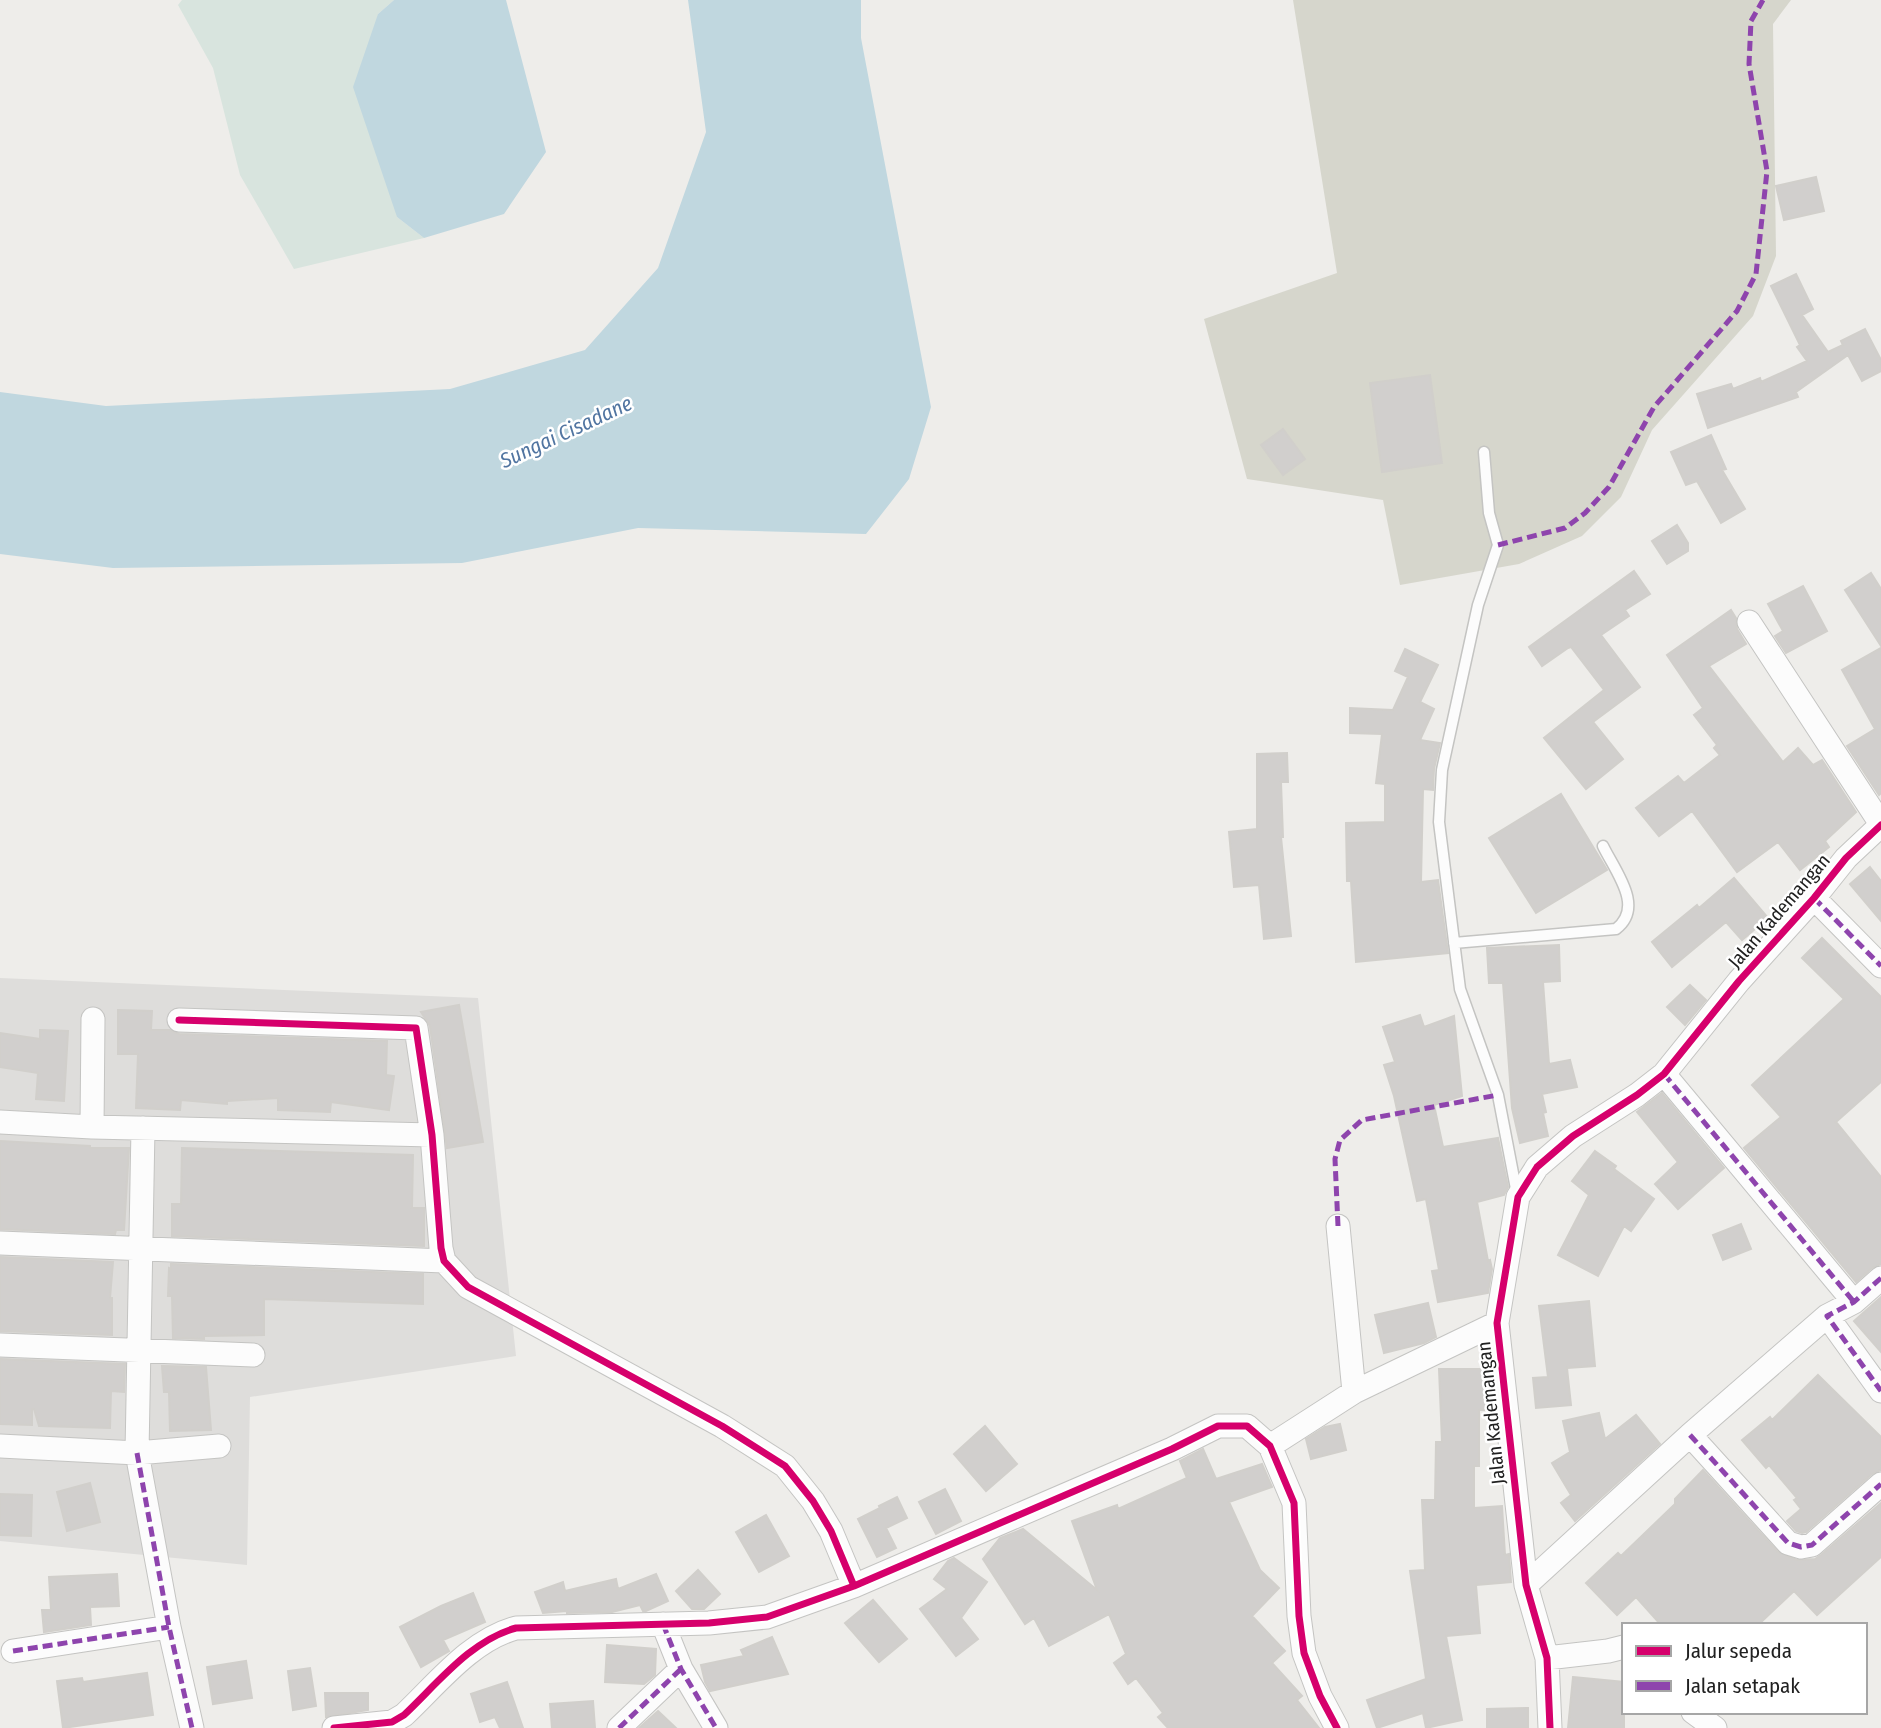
<svg xmlns="http://www.w3.org/2000/svg" width="1881" height="1728" font-family="'Fira Sans Condensed',sans-serif">
<style>
.residential{fill:#dedddb}
.construction{fill:#d6d6cc}
.wetland{fill:#d8e4de}
.water{fill:#c0d7df}
.building{fill:#d1cfcd;stroke:#d1cfcb;stroke-width:2}
.lines{fill:none;stroke-linecap:round;stroke-linejoin:round}
.lane-casing{stroke:#c4c4c2;stroke-width:13}
.street-casing{stroke:#c4c4c2;stroke-width:25}
.lane{stroke:#fcfcfc;stroke-width:10}
.street{stroke:#fcfcfc;stroke-width:23}
.quiet{stroke:#8e44ad;stroke-width:5;stroke-dasharray:10 5;stroke-linecap:butt}
.cycleway-casing{stroke:#fff;stroke-width:11}
.cycleway{stroke:#d6006c;stroke-width:7}
.labels{text-anchor:middle;dominant-baseline:central;stroke-width:5;stroke-linejoin:round;paint-order:stroke}
.street-label{font-size:19px;fill:#212121;stroke:#fff}
.water-label{font-size:21px;font-style:italic;fill:#5175a1;stroke:#fff}
</style>
<rect width="100%" height="100%" fill="#eeedea"/>
<path class="residential" d="M 0,978 L 478,998 L 516,1356 L 250,1397 L 247,1565 L 0,1541 Z"/>
<path class="construction" d="M 1293,0 L 1791,0 L 1773,24 L 1776,256 L 1753,316 L 1652,430 L 1621,497 L 1582,536 L 1519,564 L 1400,585 L 1383,500 L 1247,479 L 1204,319 L 1337,273 Z"/>
<path class="wetland" d="M 182,0 L 394,0 L 378,14 L 397,217 L 424,238 L 294,269 L 240,175 L 213,68 L 178,5 Z"/>
<path class="water" d="M 394,0 L 506,0 L 546,152 L 504,214 L 424,238 L 397,217 L 353,87 L 378,14 Z
M 688,0 L 861,0 L 861,38 L 931,407 L 909,479 L 866,534 L 638,528 L 462,563 L 113,568 L 0,554 L 0,392 L 106,406 L 450,389 L 585,350 L 658,268 L 706,132 Z"/>
<path class="building" d="M 1816,177 L 1824,211 L 1784,220 L 1776,186 Z
M 1796,274 L 1813,309 L 1802,315 L 1828,352 L 1843,345 L 1841,341 L 1865,329 L 1881,360 L 1881,371 L 1862,381 L 1848,355 L 1796,392 L 1798,397 L 1708,428 L 1697,394 L 1731,384 L 1733,389 L 1760,378 L 1761,382 L 1807,361 L 1797,347 L 1800,345 L 1771,286 Z
M 1430,375 L 1442,463 L 1382,472 L 1370,383 Z
M 1283,429 L 1305,459 L 1283,475 L 1261,445 Z
M 1711,435 L 1726,469 L 1722,470 L 1745,509 L 1721,523 L 1697,481 L 1686,485 L 1671,452 Z
M 1677,525 L 1688,543 L 1688,551 L 1667,564 L 1652,541 Z
M 1634,571 L 1650,594 L 1625,610 L 1629,616 L 1601,635 L 1640,687 L 1593,722 L 1623,759 L 1586,789 L 1544,738 L 1604,690 L 1571,647 L 1568,648 L 1542,666 L 1529,647 Z
M 1871,573 L 1881,589 L 1881,646 L 1845,590 Z
M 1803,586 L 1827,631 L 1786,653 L 1775,636 L 1783,631 L 1768,604 Z
M 1731,610 L 1736,618 L 1737,629 L 1746,644 L 1709,666 L 1783,762 L 1798,748 L 1813,765 L 1822,760 L 1856,812 L 1825,841 L 1829,847 L 1800,870 L 1778,842 L 1737,872 L 1692,811 L 1659,836 L 1636,808 L 1678,776 L 1684,783 L 1720,755 L 1714,748 L 1717,745 L 1694,715 L 1703,708 L 1667,655 Z
M 1881,648 L 1881,793 L 1879,795 L 1847,746 L 1875,729 L 1842,670 Z
M 1405,649 L 1438,665 L 1420,702 L 1434,709 L 1420,740 L 1440,743 L 1434,769 L 1433,790 L 1423,789 L 1421,882 L 1438,880 L 1448,953 L 1356,962 L 1351,881 L 1347,881 L 1346,823 L 1385,822 L 1385,784 L 1376,783 L 1382,734 L 1350,733 L 1350,708 L 1393,710 L 1408,677 L 1395,671 Z
M 1287,753 L 1288,782 L 1281,782 L 1283,837 L 1281,837 L 1291,936 L 1264,939 L 1259,885 L 1234,887 L 1229,832 L 1257,829 L 1257,754 Z
M 1561,794 L 1607,870 L 1536,913 L 1489,838 Z
M 1870,867 L 1881,881 L 1881,921 L 1850,884 Z
M 1734,878 L 1768,918 L 1742,940 L 1726,922 L 1672,967 L 1652,942 L 1697,905 L 1699,908 Z
M 1822,938 L 1881,997 L 1881,1082 L 1836,1122 L 1881,1177 L 1881,1264 L 1872,1268 L 1856,1282 L 1744,1148 L 1781,1117 L 1752,1085 L 1844,999 L 1802,958 Z
M 1559,945 L 1560,981 L 1543,982 L 1549,1064 L 1570,1060 L 1577,1087 L 1542,1094 L 1546,1112 L 1543,1113 L 1548,1136 L 1520,1143 L 1512,1108 L 1503,983 L 1489,983 L 1487,948 Z
M 1690,985 L 1706,1000 L 1685,1025 L 1667,1007 Z
M 459,1005 L 483,1142 L 447,1148 L 430,1026 L 421,1012 Z
M 118,1010 L 152,1011 L 151,1030 L 170,1030 L 179,1034 L 387,1041 L 386,1075 L 394,1076 L 389,1110 L 331,1102 L 330,1112 L 278,1110 L 278,1098 L 227,1101 L 227,1104 L 181,1100 L 180,1110 L 136,1108 L 138,1054 L 118,1054 Z
M 1420,1015 L 1424,1027 L 1454,1016 L 1462,1096 L 1434,1105 L 1443,1147 L 1498,1138 L 1508,1187 L 1504,1195 L 1477,1202 L 1488,1261 L 1490,1260 L 1492,1269 L 1488,1293 L 1438,1302 L 1432,1271 L 1439,1270 L 1426,1199 L 1417,1201 L 1394,1096 L 1384,1065 L 1395,1062 L 1383,1027 Z
M 40,1030 L 68,1031 L 64,1101 L 36,1099 L 38,1073 L 0,1067 L 0,1033 L 40,1039 Z
M 1662,1093 L 1724,1168 L 1678,1209 L 1655,1184 L 1678,1162 L 1637,1112 Z
M 0,1141 L 90,1146 L 90,1148 L 129,1148 L 124,1230 L 116,1230 L 115,1234 L 0,1229 Z
M 182,1148 L 413,1155 L 412,1208 L 424,1208 L 424,1246 L 172,1236 L 172,1204 L 181,1204 Z
M 1595,1151 L 1616,1166 L 1614,1169 L 1654,1199 L 1631,1231 L 1624,1226 L 1598,1276 L 1558,1255 L 1589,1195 L 1572,1181 Z
M 1741,1224 L 1751,1249 L 1723,1260 L 1713,1235 Z
M 0,1257 L 113,1262 L 110,1298 L 112,1298 L 112,1335 L 0,1331 Z
M 171,1264 L 423,1274 L 423,1304 L 264,1299 L 264,1335 L 204,1336 L 204,1339 L 173,1338 L 172,1296 L 168,1296 L 169,1268 L 171,1269 Z
M 1881,1297 L 1881,1352 L 1854,1321 Z
M 1589,1301 L 1595,1366 L 1567,1368 L 1571,1405 L 1536,1408 L 1533,1378 L 1548,1377 L 1539,1306 Z
M 1428,1303 L 1436,1337 L 1424,1343 L 1384,1353 L 1375,1315 Z
M 0,1359 L 125,1364 L 124,1392 L 111,1391 L 110,1428 L 39,1426 L 34,1409 L 32,1409 L 32,1425 L 0,1424 Z
M 162,1366 L 206,1367 L 211,1430 L 170,1431 L 169,1392 L 164,1392 Z
M 1439,1369 L 1488,1369 L 1493,1410 L 1479,1410 L 1479,1466 L 1474,1466 L 1474,1508 L 1502,1506 L 1505,1555 L 1509,1554 L 1511,1582 L 1476,1585 L 1480,1633 L 1446,1636 L 1462,1720 L 1426,1728 L 1423,1713 L 1377,1728 L 1367,1700 L 1426,1679 L 1410,1571 L 1425,1570 L 1422,1500 L 1435,1500 L 1436,1442 L 1442,1442 Z
M 1818,1375 L 1881,1437 L 1881,1470 L 1872,1474 L 1806,1532 L 1802,1533 L 1796,1531 L 1787,1521 L 1801,1509 L 1794,1500 L 1797,1498 L 1769,1465 L 1766,1468 L 1742,1440 L 1770,1417 L 1772,1420 Z
M 1599,1413 L 1605,1439 L 1636,1415 L 1660,1444 L 1575,1521 L 1561,1503 L 1571,1495 L 1552,1463 L 1570,1452 L 1563,1421 Z
M 1340,1424 L 1346,1450 L 1311,1459 L 1306,1439 L 1325,1427 Z
M 985,1426 L 1017,1464 L 986,1491 L 954,1454 Z
M 1203,1449 L 1216,1479 L 1262,1464 L 1272,1487 L 1229,1502 L 1260,1570 L 1279,1588 L 1252,1616 L 1285,1651 L 1272,1663 L 1302,1696 L 1297,1700 L 1319,1728 L 1168,1728 L 1158,1717 L 1163,1713 L 1136,1678 L 1128,1684 L 1114,1663 L 1126,1654 L 1109,1614 L 1049,1646 L 1034,1618 L 1025,1624 L 983,1559 L 1000,1538 L 1023,1529 L 1097,1590 L 1072,1521 L 1117,1505 L 1118,1509 L 1187,1478 L 1180,1461 Z
M 1703,1470 L 1778,1552 L 1797,1560 L 1815,1559 L 1821,1555 L 1881,1503 L 1881,1557 L 1817,1615 L 1794,1591 L 1758,1625 L 1661,1625 L 1636,1597 L 1617,1615 L 1586,1583 L 1618,1553 L 1621,1556 L 1675,1504 L 1675,1499 Z
M 90,1483 L 100,1522 L 67,1531 L 57,1492 Z
M 945,1489 L 961,1521 L 936,1534 L 919,1502 Z
M 0,1494 L 32,1495 L 31,1536 L 0,1535 Z
M 897,1497 L 907,1518 L 886,1528 L 896,1548 L 877,1557 L 858,1519 L 880,1508 L 879,1506 Z
M 766,1515 L 789,1556 L 759,1572 L 736,1532 Z
M 954,1558 L 987,1582 L 961,1618 L 978,1639 L 956,1656 L 920,1609 L 947,1589 L 934,1579 L 948,1561 Z
M 698,1570 L 720,1594 L 704,1609 L 692,1609 L 676,1591 Z
M 117,1574 L 119,1606 L 90,1607 L 91,1625 L 44,1632 L 42,1610 L 51,1610 L 49,1577 Z
M 656,1574 L 668,1601 L 646,1611 L 643,1611 L 640,1605 L 612,1612 L 567,1613 L 567,1611 L 543,1613 L 535,1592 L 563,1582 L 565,1591 L 616,1579 L 618,1589 Z
M 473,1593 L 485,1622 L 443,1640 L 449,1651 L 421,1667 L 400,1627 L 441,1606 Z
M 873,1600 L 907,1639 L 879,1662 L 845,1623 Z
M 772,1637 L 788,1674 L 710,1691 L 705,1682 L 701,1665 L 744,1656 L 741,1650 Z
M 607,1645 L 656,1649 L 655,1675 L 644,1684 L 605,1682 Z
M 246,1661 L 252,1698 L 213,1704 L 207,1667 Z
M 310,1668 L 316,1706 L 293,1710 L 288,1671 Z
M 147,1673 L 153,1715 L 63,1728 L 57,1681 L 82,1678 L 83,1682 Z
M 1573,1677 L 1624,1682 L 1624,1728 L 1568,1728 Z
M 507,1682 L 523,1728 L 500,1728 L 495,1717 L 480,1722 L 471,1694 Z
M 325,1693 L 368,1693 L 368,1710 L 326,1717 Z
M 593,1701 L 595,1728 L 552,1728 L 550,1704 Z
M 1528,1708 L 1528,1728 L 1487,1728 L 1487,1709 Z
M 658,1711 L 676,1728 L 639,1728 Z"/>
<g class="lines">
<defs>
<path id="lane" d="M 1484,452 L 1489,513 L 1498,545 L 1478,605 L 1442,770 L 1439,822 L 1460,989 L 1498,1095 L 1517,1194
M 1454,943 L 1616,929 C 1645,907 1615,871 1603,846"/>
<path id="street" d="M 1749,622 L 1881,824
M 1814,898 L 1881,966
M 179,1020 L 416,1028 L 432,1135 L 441,1248 L 444,1261 L 468,1287 L 722,1426 L 785,1466 L 813,1501 L 831,1531 L 854,1586
M 1664,1074 L 1854,1302
M 0,1122 L 92,1127 L 432,1135
M 92,1127 L 93,1019
M 143,1128 L 137,1453 L 169,1627 L 192,1728
M 1338,1226 L 1354,1392 L 1497,1323
M 0,1243 L 444,1261
M 1827,1316 L 1881,1391
M 0,1345 L 253,1355
M 1690,1435 L 1788,1543 L 1801,1547 L 1812,1545 L 1881,1484
M 0,1446 L 137,1453 L 219,1446
M 1270,1446 L 1354,1392
M 1526,1585 L 1690,1435 L 1827,1316 L 1854,1302 L 1881,1278
M 663,1624 L 681,1669 L 716,1728
M 13,1651 L 169,1627
M 1547,1658 L 1608,1651 L 1624,1647
M 1693,1712 L 1715,1728
M 334,1728 L 392,1722 L 404,1715 C 437,1684 471,1640 516,1628 L 709,1623 L 767,1617 L 854,1586 L 1172,1449 L 1218,1426 L 1247,1426 L 1270,1446 L 1294,1503 L 1299,1616 L 1304,1653 L 1320,1696 L 1337,1728
M 619,1728 L 681,1669
M 1550,1728 L 1547,1658 L 1526,1585 L 1497,1323 L 1518,1197 L 1537,1167 L 1573,1136 L 1637,1095 L 1664,1074 L 1739,981 L 1814,898 L 1846,858 L 1881,825"/>
</defs>
<use href="#lane" class="lane-casing"/>
<use href="#street" class="street-casing"/>
<use href="#lane" class="lane"/>
<use href="#street" class="street"/>
<path class="quiet" d="M 1498,545 L 1565,528 L 1585,513 L 1609,487 L 1654,407 L 1737,311 L 1756,274 L 1767,171 L 1749,64 L 1751,21 L 1763,0
M 1814,898 L 1881,966
M 1664,1074 L 1854,1302
M 1338,1226 L 1335,1159 L 1340,1140 L 1362,1120 L 1498,1095
M 1881,1278 L 1854,1302 L 1827,1316 L 1881,1391
M 1690,1435 L 1788,1543 L 1801,1547 L 1812,1545 L 1881,1484
M 137,1453 L 169,1627 L 192,1728
M 663,1624 L 681,1669 L 716,1728
M 13,1651 L 169,1627
M 619,1728 L 681,1669"/>
<defs>
<path id="cycleway" d="M 179,1020 L 416,1028 L 432,1135 L 441,1248 L 444,1261 L 468,1287 L 722,1426 L 785,1466 L 813,1501 L 831,1531 L 854,1586
M 334,1728 L 392,1722 L 404,1715 C 437,1684 471,1640 516,1628 L 709,1623 L 767,1617 L 854,1586 L 1172,1449 L 1218,1426 L 1247,1426 L 1270,1446 L 1294,1503 L 1299,1616 L 1304,1653 L 1320,1696 L 1337,1728
M 1550,1728 L 1547,1658 L 1526,1585 L 1497,1323 L 1518,1197 L 1537,1167 L 1573,1136 L 1637,1095 L 1664,1074 L 1739,981 L 1814,898 L 1846,858 L 1881,825"/>
</defs>
<use href="#cycleway" class="cycleway-casing"/>
<use href="#cycleway" class="cycleway"/>
</g>
<g class="labels">
<g class="street-label">
<text transform="translate(1779 911) rotate(-49)">Jalan Kademangan</text>
<text transform="translate(1491 1413) rotate(-96)">Jalan Kademangan</text>
</g>
<g class="water-label">
<text transform="translate(566 432) rotate(-25)">Sungai Cisadane</text>
</g>
</g>
<rect x="1622" y="1623" width="245" height="91" fill="#ffffff" stroke="#a6a6a6" stroke-width="2"/>
<rect x="1636" y="1646" width="35" height="10" fill="#d6006c" stroke="#a6a6a6" stroke-width="2"/>
<text x="1685" y="1658" font-size="21" fill="#212121">Jalur sepeda</text>
<rect x="1636" y="1681" width="35" height="10" fill="#8e44ad" stroke="#a6a6a6" stroke-width="2"/>
<text x="1685" y="1693" font-size="21" fill="#212121">Jalan setapak</text>
</svg>
